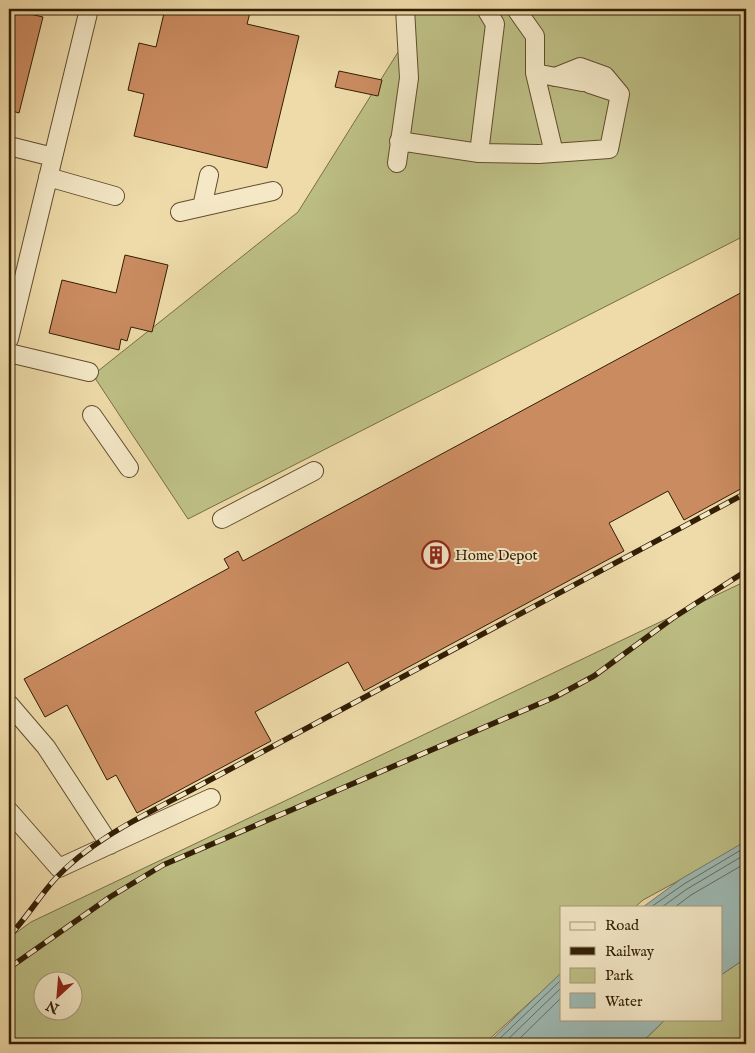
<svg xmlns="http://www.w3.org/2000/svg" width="755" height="1053" font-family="'IM FELL English',serif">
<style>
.green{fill:#bdbf85;stroke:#786e45;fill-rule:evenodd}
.water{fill:#9db9b3;stroke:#727b6d}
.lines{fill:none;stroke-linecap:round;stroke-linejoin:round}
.shore{stroke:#686c5c;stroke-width:1}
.building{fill:#ca8b60;stroke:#321e05}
.minor-casing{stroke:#614d2e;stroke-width:20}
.minor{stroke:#f4e8c7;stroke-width:18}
.rail-casing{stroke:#321e05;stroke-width:5.5}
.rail{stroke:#f4e8c7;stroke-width:4;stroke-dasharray:11;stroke-linecap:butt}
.labels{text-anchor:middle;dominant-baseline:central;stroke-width:4;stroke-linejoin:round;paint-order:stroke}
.poi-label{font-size:15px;fill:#321e05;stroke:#f4e8c7;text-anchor:start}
</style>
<rect width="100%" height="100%" fill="#eedba9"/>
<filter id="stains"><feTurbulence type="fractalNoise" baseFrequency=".004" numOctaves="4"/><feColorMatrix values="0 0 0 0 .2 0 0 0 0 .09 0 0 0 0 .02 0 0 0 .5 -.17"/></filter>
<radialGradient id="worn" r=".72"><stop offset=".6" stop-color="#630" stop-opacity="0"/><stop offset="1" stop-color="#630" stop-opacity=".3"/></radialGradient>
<path class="green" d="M 406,9 L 743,9 L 746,21 L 746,235 L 188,519 L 93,375 L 298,212 L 405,41 Z
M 746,581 L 746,844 L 643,900 L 635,907 L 561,907 L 561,974 L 484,1044 L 9,1044 L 9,938 L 31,922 ZM 42,980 L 72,980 L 72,1010 L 42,1010 Z
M 746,958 L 746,1044 L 640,1044 L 666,1019 L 721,1019 L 721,975 Z"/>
<path class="water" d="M 746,841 L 746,958 L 721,975 L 721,907 L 643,907 L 681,879 Z
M 561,973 L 561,1019 L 666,1019 L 640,1044 L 487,1044 Z"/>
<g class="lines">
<path class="shore" d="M 651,907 L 684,884 L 746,847
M 662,907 L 687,889 L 746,854
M 675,907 L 691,895 L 746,863
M 494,1044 L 561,980
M 503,1044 L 561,988
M 514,1044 L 561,998"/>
</g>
<path class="building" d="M 9,9 L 43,17 L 19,113 L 9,110 Z
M 165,9 L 194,9 L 208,12 L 209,9 L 251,9 L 247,24 L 299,36 L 267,168 L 134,136 L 144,94 L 128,90 L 139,43 L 156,47 Z
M 339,71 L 382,80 L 378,96 L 335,87 Z
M 125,255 L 168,265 L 152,332 L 131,327 L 127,341 L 121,339 L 119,350 L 49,333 L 62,280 L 116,293 Z
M 746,290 L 746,486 L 684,520 L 668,491 L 609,523 L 624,551 L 364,691 L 348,662 L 255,712 L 271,741 L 137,813 L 116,775 L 107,780 L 67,705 L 45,717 L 24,679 L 229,568 L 224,559 L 238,551 L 243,561 Z"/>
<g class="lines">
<defs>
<path id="minor" d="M 516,9 L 535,36 L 535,73 L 582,82
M 535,73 L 554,153
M 555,77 L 580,67 L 605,76 L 620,94
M 399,141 L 479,153 L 539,154 L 609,149 L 620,94 L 590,84
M 9,146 L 53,157
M 479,153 L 495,24 L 486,9
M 397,163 L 409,78 L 405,9
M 48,177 L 115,196
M 202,207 L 209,175
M 180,212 L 273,191
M 9,339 L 89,9
M 9,353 L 89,372
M 92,415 L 129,468
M 222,519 L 314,471
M 9,704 L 46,747 L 110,845
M 9,811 L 59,868 L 211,798"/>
</defs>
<use href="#minor" class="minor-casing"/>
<use href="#minor" class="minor"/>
<defs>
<path id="rail" d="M 9,936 C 26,919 38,898 55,879 C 92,839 145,815 193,789 L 746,493
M 9,968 L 110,897 L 163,865 L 555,697 L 594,676 L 673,618 L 746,571"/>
</defs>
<use href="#rail" class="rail-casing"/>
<use href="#rail" class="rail"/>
</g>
<defs>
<symbol id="building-ring" viewBox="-11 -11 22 22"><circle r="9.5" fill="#f4e8c7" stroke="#8f2418" stroke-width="1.5"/><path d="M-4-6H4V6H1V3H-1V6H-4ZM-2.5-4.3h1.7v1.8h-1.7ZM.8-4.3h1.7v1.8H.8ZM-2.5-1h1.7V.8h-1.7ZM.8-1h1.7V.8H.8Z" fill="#8f2418"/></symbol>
</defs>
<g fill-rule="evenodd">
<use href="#building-ring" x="420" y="539" width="32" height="32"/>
</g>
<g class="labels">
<g class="poi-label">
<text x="455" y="555">Home Depot</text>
</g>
</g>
<rect width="755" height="1053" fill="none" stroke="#eedba9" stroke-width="30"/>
<rect x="10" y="10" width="735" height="1033" fill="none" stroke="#321e05" stroke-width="2.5"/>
<rect x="15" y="15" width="725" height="1023" fill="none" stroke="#321e05"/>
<rect x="560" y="906" width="162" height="115" fill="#f4e8c7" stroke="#a69779"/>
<rect x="570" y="922" width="25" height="8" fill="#f4e8c7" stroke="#a69779"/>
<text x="605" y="930" font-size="15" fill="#321e05">Road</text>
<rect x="570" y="947" width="25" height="8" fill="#321e05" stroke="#a69779"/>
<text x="605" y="956" font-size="15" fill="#321e05">Railway</text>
<rect x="570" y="968" width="25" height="15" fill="#bdbf85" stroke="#a69779"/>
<text x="605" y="980" font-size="15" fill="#321e05">Park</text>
<rect x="570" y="993" width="25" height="15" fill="#9db9b3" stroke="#a69779"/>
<text x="605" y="1006" font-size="15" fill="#321e05">Water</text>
<g transform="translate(58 996) rotate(206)"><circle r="24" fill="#f4e8c7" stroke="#a69779"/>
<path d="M0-4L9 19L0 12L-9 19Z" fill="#8f2418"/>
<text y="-8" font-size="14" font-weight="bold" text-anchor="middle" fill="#321e05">N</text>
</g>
<rect width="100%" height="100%" filter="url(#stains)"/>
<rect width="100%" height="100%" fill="url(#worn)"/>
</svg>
